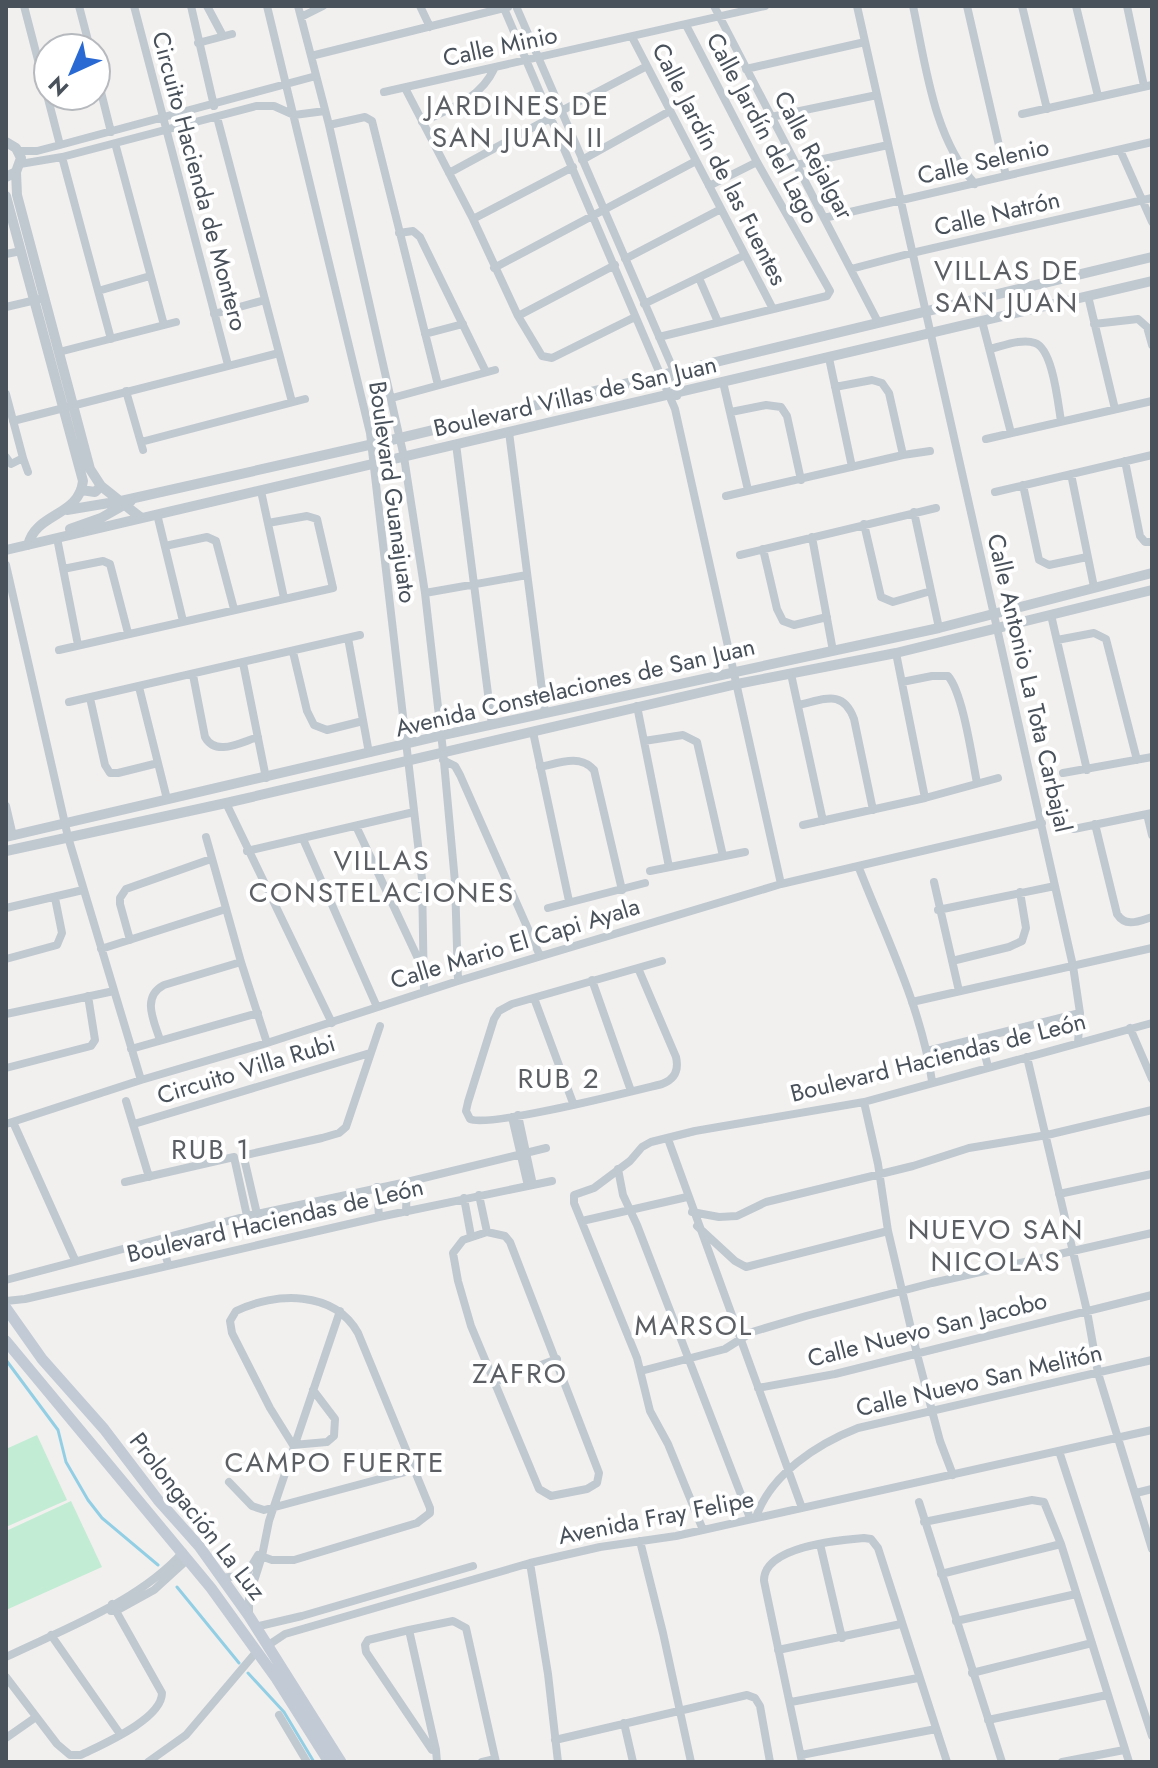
<svg xmlns="http://www.w3.org/2000/svg" width="1158" height="1768" font-family="Jost,sans-serif">
<style>
.green{fill:#c2ecd4}
.lines{fill:none;stroke-linecap:round;stroke-linejoin:round}
.stream{stroke:#92cfe5;stroke-width:3}
.minor{stroke:#c1c9d0;stroke-width:8}
.tertiary{stroke:#c1c9d0;stroke-width:10}
.secondary{stroke:#c2cad5;stroke-width:11}
.labels{text-anchor:middle;dominant-baseline:central;stroke-width:8;stroke-linejoin:round;paint-order:stroke}
.street-label{font-size:24px;fill:#49515b;stroke:#fff}
.quarter-label{font-size:28px;letter-spacing:2px;fill:#5c5f64;stroke:#fff}
</style>
<rect width="100%" height="100%" fill="#f2f0ef"/>
<path class="green" d="M 37,1435 L 67,1500 L 6,1527 L 6,1449 Z
M 71,1501 L 102,1567 L 6,1610 L 6,1531 Z"/>
<g class="lines">
<path class="stream" d="M 6,1360 L 58,1430 L 66,1462 L 88,1500 L 102,1518 L 158,1565
M 177,1587 L 239,1663
M 248,1673 L 284,1712 L 314,1762"/>
<path class="minor" d="M 24,6 L 60,145
M 79,6 L 90,48
M 134,6 L 228,365
M 191,6 L 214,106
M 207,6 L 223,36
M 267,6 L 370,433 L 422,879 L 424,992
M 298,6 L 329,125 L 404,457 L 425,593 L 443,751 L 455,882 L 458,981
M 420,6 L 430,27
M 503,6 L 675,409 L 781,884
M 516,6 L 674,371 L 677,396
M 714,6 L 878,322
M 857,6 L 1073,966 L 1080,1013 L 1078,1043
M 913,6 C 926,66 933,136 975,184
M 967,6 L 1006,176
M 1022,6 L 1047,109
M 1076,6 L 1098,96
M 1127,6 L 1144,86
M 301,17 L 323,6
M 632,37 L 773,309
M 198,43 L 232,34
M 311,56 L 508,7
M 746,69 L 865,42
M 96,72 L 111,132
M 405,88 L 473,219 L 518,316 L 542,356 L 552,358 L 635,317
M 384,92 L 765,6
M 561,111 L 647,66
M 1022,114 L 1152,85
M 294,115 L 325,111
M 217,117 L 292,402
M 771,117 L 877,95
M 422,122 C 451,108 480,99 494,69
M 329,125 L 365,117 L 372,121 L 438,385
M 115,143 L 164,325
M 1120,150 L 1152,222
M 19,151 L 37,151 L 60,145 L 316,76
M 62,157 L 111,339
M 582,160 L 670,111
M 20,164 L 62,157 L 256,106 L 274,106 L 294,115
M 796,165 L 888,145
M 449,173 L 552,117
M 709,186 L 757,162
M 824,218 L 1152,142
M 473,219 L 573,167
M 399,233 L 413,231 L 420,237 L 486,372
M 6,254 L 21,251
M 625,259 L 721,209
M 494,268 L 696,161
M 851,269 L 912,253 L 1152,198
M 699,278 L 718,322
M 98,291 L 150,276
M 1088,296 L 1115,409
M 644,304 L 745,255
M 6,307 L 40,299
M 214,314 L 265,300
M 518,316 L 615,265
M 982,321 L 1011,433
M 1094,324 L 1138,319 L 1147,327 L 1152,345
M 425,334 L 463,324
M 659,337 L 827,296 L 830,291 L 757,162 L 686,25
M 990,349 C 1003,346 1022,338 1035,343 C 1053,349 1058,404 1061,421
M 59,352 L 176,322
M 829,358 L 852,467
M 723,382 L 748,490
M 835,387 L 872,380 L 882,383 L 889,393 L 903,455
M 126,391 L 143,450
M 6,394 L 23,458 L 11,464 L 6,457
M 392,398 L 495,370
M 731,412 L 766,405 L 781,407 L 787,416 L 801,480
M 13,421 L 279,353
M 509,432 L 545,713
M 986,439 L 1152,401
M 141,442 L 305,399
M 456,444 L 492,725
M 23,458 L 28,472
M 1125,461 L 1140,536 L 1145,542 L 1152,542
M 1071,474 L 1094,587
M 1023,485 L 1039,560 L 1049,565 L 1087,557
M 261,491 L 284,598
M 995,492 L 1152,455
M 726,496 L 903,455 L 930,451
M 914,512 L 939,628
M 157,514 L 183,621
M 864,524 L 881,597 L 893,602 L 931,591
M 812,537 L 833,651
M 57,538 L 78,645
M 165,546 L 207,537 L 216,541 L 234,609
M 763,549 L 777,609 L 783,621 L 794,625 L 827,617
M 740,555 L 936,508
M 6,565 L 68,837 L 141,1080
M 63,569 L 103,561 L 110,564 L 128,633
M 425,593 L 527,575
M 1051,615 L 1087,770
M 348,638 L 369,753
M 1057,640 L 1094,633 L 1106,639 L 1137,760
M 59,650 L 333,588 L 317,519 L 307,516 L 268,523
M 293,652 L 307,711 L 314,725 L 327,730 L 363,721
M 896,653 L 925,798
M 243,663 L 266,778
M 791,674 L 823,821
M 193,675 L 205,737 C 216,757 241,742 258,737
M 902,682 L 932,676 L 948,676 C 963,693 972,758 977,783
M 139,687 L 167,799
M 90,698 L 105,765 L 110,773 L 118,773 L 158,763
M 69,702 L 360,635
M 798,705 C 823,700 843,688 854,719 L 873,810
M 637,706 L 669,867
M 533,732 L 569,901
M 644,741 L 683,735 L 697,742 L 723,856
M 443,760 L 455,766 L 460,775 L 540,956
M 540,767 C 559,763 580,754 594,770 L 622,890
M 1063,773 L 1152,757
M 226,803 L 332,1023
M 6,806 L 13,836
M 1147,814 L 1152,835
M 1095,824 L 1117,914 C 1126,928 1139,921 1152,917
M 803,825 L 925,798 L 998,778
M 356,826 L 422,967
M 1074,829 L 1152,813
M 206,837 L 241,962 L 267,1043
M 303,839 L 377,1007
M 247,851 L 414,812
M 859,868 C 886,937 921,1007 932,1081
M 650,871 L 745,852
M 934,882 L 959,991
M 6,908 L 83,890
M 548,908 L 645,883
M 938,910 L 1055,886
M 130,940 L 120,904 L 120,898 L 126,889 L 211,859
M 101,949 L 226,909
M 6,959 L 57,945 L 62,933 L 55,898
M 952,961 L 1009,947 L 1022,941 L 1026,928 L 1020,892
M 638,968 L 676,1057 C 679,1070 675,1079 662,1084 C 633,1091 488,1128 470,1119 L 466,1111 L 468,1102 L 494,1019 L 499,1011 L 512,1004 L 662,961
M 592,980 L 631,1091
M 534,998 L 573,1103
M 912,1002 L 1152,948
M 6,1014 L 114,991
M 1130,1028 L 1152,1079
M 981,1038 L 988,1067
M 160,1040 C 154,1021 141,997 164,985 L 241,962
M 131,1049 L 258,1013
M 927,1051 L 1080,1013
M 1027,1057 L 1087,1311 L 1098,1373 L 1152,1549
M 6,1068 L 91,1046 L 95,1040 L 88,996
M 126,1101 L 149,1177
M 864,1102 L 878,1164 L 888,1231 L 917,1354 L 940,1441 L 953,1475
M 518,1115 L 533,1185
M 512,1117 L 528,1186
M 13,1122 L 75,1260
M 6,1124 L 141,1080 L 267,1043 L 458,981 L 781,884 L 1042,823
M 134,1124 L 370,1053
M 668,1139 L 802,1508
M 618,1169 L 623,1195 L 637,1225 L 750,1518
M 125,1182 L 234,1157 L 247,1216
M 377,1187 L 379,1217
M 1059,1194 L 1152,1174
M 479,1195 L 487,1232
M 464,1198 L 471,1236
M 406,1212 L 407,1182
M 692,1212 L 719,1217 L 737,1216 L 766,1202 L 913,1166 L 969,1148 L 1047,1135 L 1152,1110
M 257,1214 L 244,1158 L 246,1155 L 322,1138 L 339,1133 L 346,1127 L 380,1026
M 582,1221 L 687,1197
M 697,1226 L 735,1261 L 746,1267 L 888,1231
M 487,1232 L 505,1236 L 510,1242 L 599,1473 L 597,1483 L 587,1489 L 551,1496 L 539,1489 L 471,1326 L 458,1281 L 453,1253 L 463,1240 Z
M 161,1239 L 168,1264
M 6,1280 L 247,1216 L 407,1182 L 546,1148
M 6,1301 L 25,1299 L 379,1217 L 552,1181
M 641,1371 L 725,1349 L 752,1332 L 806,1316 L 932,1283 L 1152,1233
M 495,1382 L 557,1359
M 758,1388 L 835,1374 L 1152,1295
M 1059,1451 L 1152,1736
M 229,1482 L 252,1506 L 264,1510 L 413,1470
M 1136,1493 L 1152,1489
M 919,1502 L 1002,1762
M 756,1517 C 771,1474 817,1444 858,1428 L 1152,1360
M 924,1522 L 1032,1500 L 1044,1502 L 1061,1544 L 1129,1762
M 703,1530 L 668,1444 L 650,1411 L 637,1358 L 574,1203 L 574,1195 L 594,1188 L 630,1161 L 642,1147 L 651,1142 L 695,1131 L 864,1102 L 1152,1023
M 640,1541 L 663,1633 L 691,1762
M 820,1544 L 842,1638
M 258,1555 L 272,1560 L 294,1560 L 417,1523 L 430,1513 L 430,1508 L 358,1333 C 334,1290 275,1292 236,1311 L 230,1321 L 232,1333 L 270,1408 L 293,1445 L 327,1442 L 334,1436 L 335,1419 L 313,1390
M 530,1563 L 548,1674 L 558,1762
M 941,1574 L 1061,1544
M 221,1578 L 246,1575 L 258,1555
M 111,1611 L 116,1611 L 154,1590 L 188,1559
M 249,1615 L 249,1597 L 262,1556 L 269,1521 L 340,1311
M 956,1621 L 1076,1594
M 255,1627 L 302,1616 L 473,1566
M 409,1630 L 453,1621 L 466,1628 L 496,1762
M 51,1635 L 120,1734
M 267,1646 L 285,1634 L 530,1563 L 600,1547 L 676,1536 L 1152,1430
M 778,1650 L 901,1624
M 6,1657 C 64,1629 140,1601 183,1552
M 972,1673 L 1092,1643
M 6,1677 L 57,1744 L 70,1755 L 81,1755 C 103,1744 162,1719 162,1693 L 112,1604
M 791,1702 L 918,1678
M 279,1715 L 307,1762
M 988,1720 L 1107,1695
M 624,1723 L 633,1762
M 6,1738 L 36,1717
M 555,1740 L 747,1695 L 755,1698 L 760,1706 L 770,1762
M 436,1750 L 432,1750 L 366,1652 L 365,1645 L 368,1640 L 409,1630 L 436,1750 L 437,1762
M 801,1755 L 936,1729
M 148,1762 L 186,1735 L 257,1651
M 482,1762 L 495,1759
M 802,1762 L 764,1581 C 763,1547 838,1540 864,1538 L 871,1539 L 878,1548 L 947,1762
M 1062,1762 L 1124,1750"/>
<path class="tertiary" d="M 6,142 L 16,148 L 21,158 L 16,172 L 6,177
M 16,172 L 17,195 L 90,469 L 101,486 L 140,517
M 6,196 L 83,481 C 79,517 36,512 28,545
M 81,490 L 95,492 L 101,486
M 67,510 L 121,501 L 400,438 L 1152,257
M 70,529 L 101,518 L 131,501
M 6,550 L 1152,281
M 6,837 L 439,736 L 939,628 L 1152,573
M 6,851 L 226,803 L 737,684 L 896,653 L 1152,590"/>
<path class="secondary" d="M 6,1308 L 42,1359 L 104,1429 L 158,1500 L 199,1546 L 249,1616 L 341,1762
M 6,1341 L 211,1588 L 276,1678 L 329,1762"/>
</g>
<g class="labels">
<g class="street-label">
<text transform="translate(500 46) rotate(-12)">Calle Minio</text>
<text transform="translate(763 128) rotate(62)">Calle Jardín del Lago</text>
<text transform="translate(814 155) rotate(62)">Calle Rejalgar</text>
<text transform="translate(983 161) rotate(-13)">Calle Selenio</text>
<text transform="translate(720 164) rotate(63)">Calle Jardín de las Fuentes</text>
<text transform="translate(200 181) rotate(75)">Circuito Hacienda de Montero</text>
<text transform="translate(997 213) rotate(-13)">Calle Natrón</text>
<text transform="translate(575 396) rotate(-13)">Boulevard Villas de San Juan</text>
<text transform="translate(393 492) rotate(82)">Boulevard Guanajuato</text>
<text transform="translate(1030 683) rotate(77)">Calle Antonio La Tota Carbajal</text>
<text transform="translate(575 687) rotate(-13)">Avenida Constelaciones de San Juan</text>
<text transform="translate(515 943) rotate(-17)">Calle Mario El Capi Ayala</text>
<text transform="translate(938 1057) rotate(-14)">Boulevard Haciendas de León</text>
<text transform="translate(246 1069) rotate(-17)">Circuito Villa Rubi</text>
<text transform="translate(275 1220) rotate(-13)">Boulevard Haciendas de León</text>
<text transform="translate(927 1329) rotate(-14)">Calle Nuevo San Jacobo</text>
<text transform="translate(979 1380) rotate(-13)">Calle Nuevo San Melitón</text>
<text transform="translate(198 1516) rotate(52)">Prolongación La Luz</text>
<text transform="translate(656 1517) rotate(-11)">Avenida Fray Felipe</text>
</g>
<g class="quarter-label">
<text x="518" y="105">JARDINES DE<tspan x="518" dy="32">SAN JUAN II</tspan></text>
<text x="1007" y="270">VILLAS DE<tspan x="1007" dy="32">SAN JUAN</tspan></text>
<text x="382" y="860">VILLAS<tspan x="382" dy="32">CONSTELACIONES</tspan></text>
<text x="559" y="1078">RUB 2</text>
<text x="211" y="1149">RUB 1</text>
<text x="996" y="1229">NUEVO SAN<tspan x="996" dy="32">NICOLAS</tspan></text>
<text x="694" y="1325">MARSOL</text>
<text x="520" y="1373">ZAFRO</text>
<text x="335" y="1462">CAMPO FUERTE</text>
</g>
</g>
<rect width="1158" height="1768" fill="none" stroke="#49515b" stroke-width="16"/>
<g transform="translate(72 72) rotate(224)"><circle r="38" fill="#ffffff" stroke="#b6b9bd" stroke-width="2"/>
<path d="M0-6L14 30L0 20L-14 30Z" fill="#2869d4"/>
<text y="-12" font-size="22" font-weight="bold" text-anchor="middle" fill="#49515b">N</text>
</g>
</svg>
